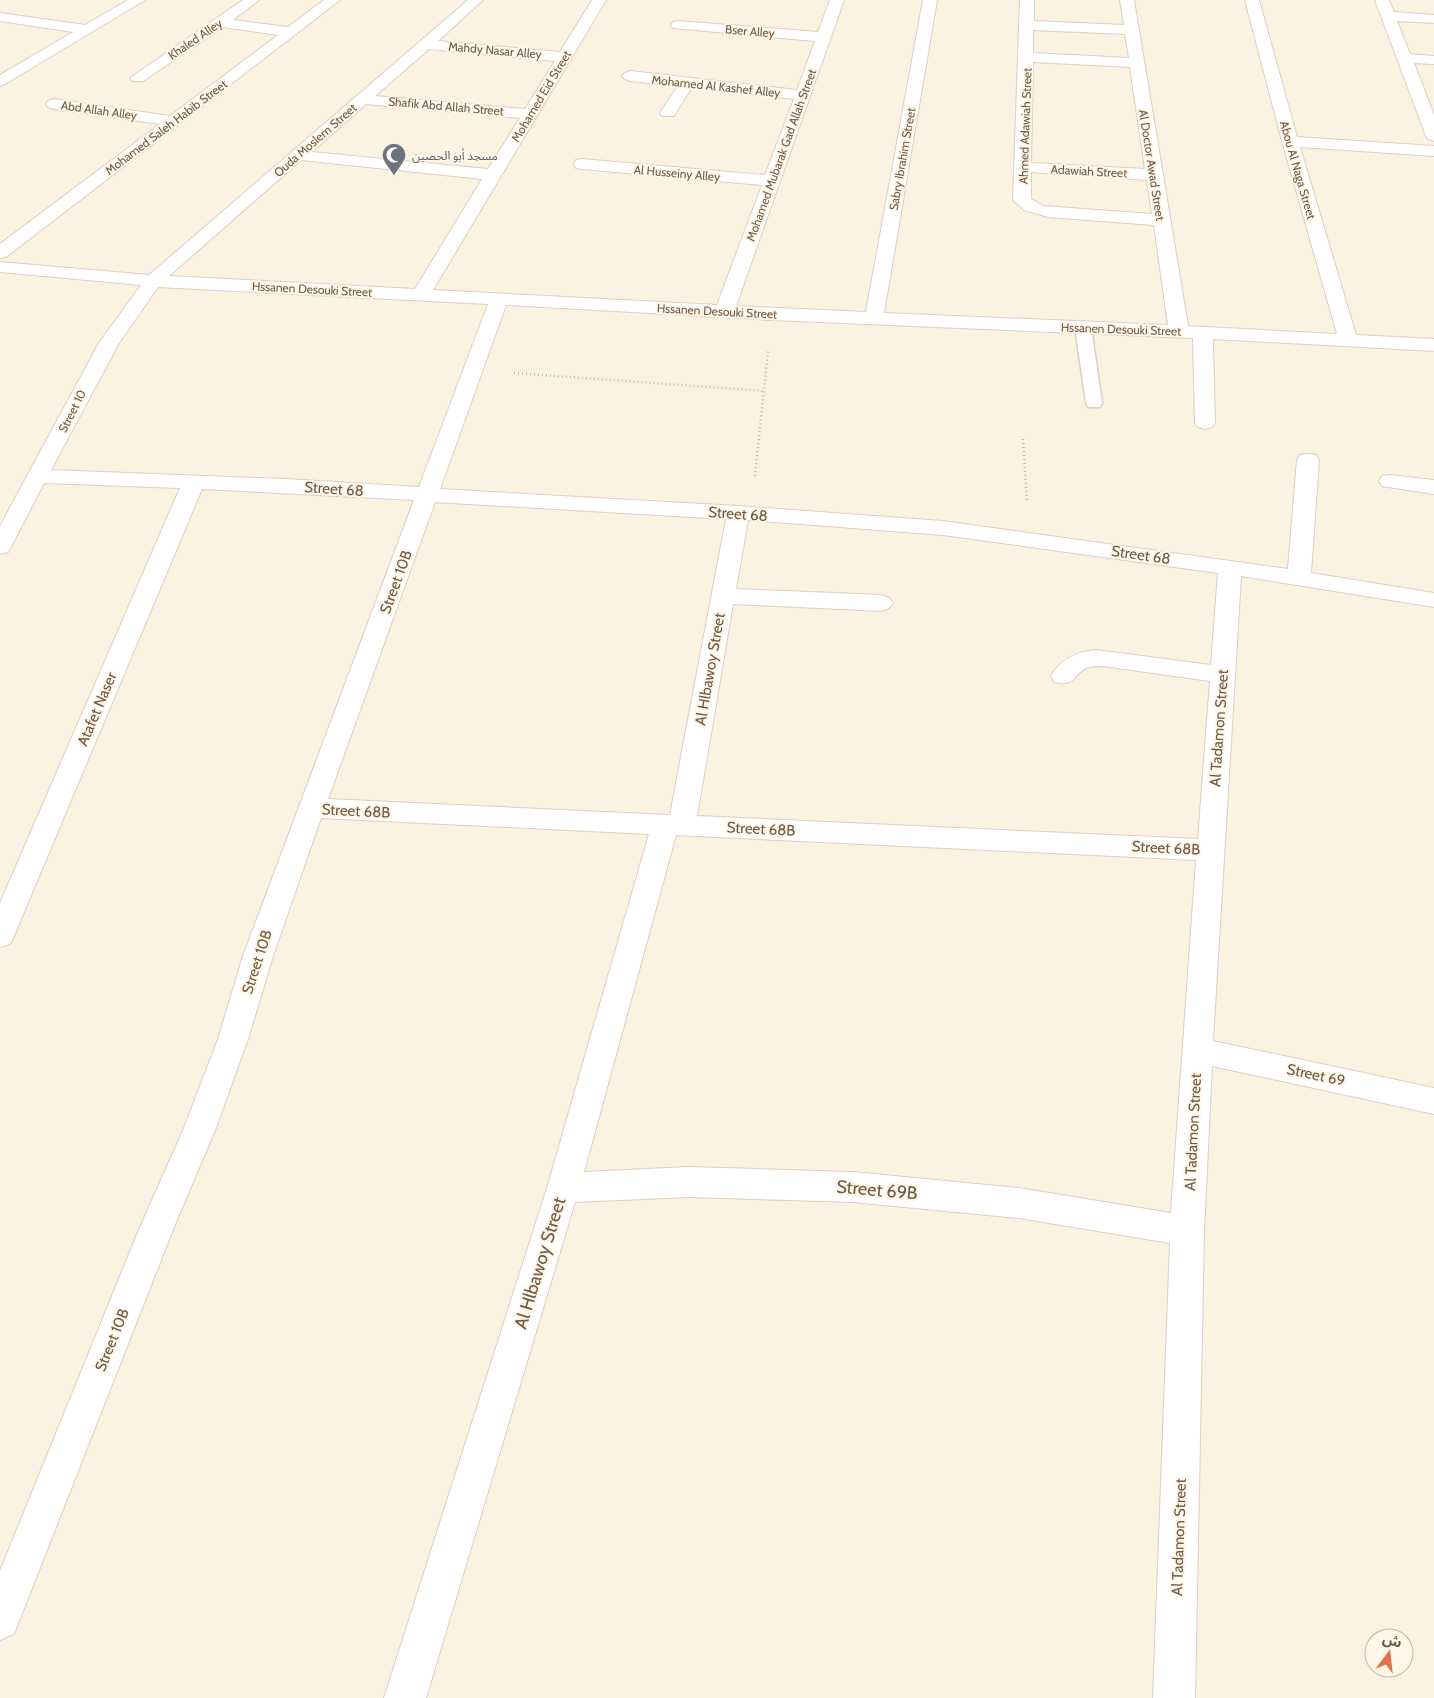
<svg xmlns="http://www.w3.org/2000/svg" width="1434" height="1698" font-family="Cabin,'Noto Sans Arabic',sans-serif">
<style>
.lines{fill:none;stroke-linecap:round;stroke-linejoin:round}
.lane-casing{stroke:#dfcebe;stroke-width:3}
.street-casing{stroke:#dfcebe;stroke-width:2}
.path{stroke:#d4b49e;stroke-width:2.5;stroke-dasharray:1 3;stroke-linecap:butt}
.lane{fill:#fff;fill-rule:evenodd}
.street{fill:#fff;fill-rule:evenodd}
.labels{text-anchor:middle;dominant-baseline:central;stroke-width:4;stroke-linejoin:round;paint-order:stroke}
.far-street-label{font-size:12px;fill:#715949;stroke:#fef6e7}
.far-worship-label{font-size:12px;fill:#5b616d;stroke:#fef6e7;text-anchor:start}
.street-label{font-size:15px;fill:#715949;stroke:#fef6e7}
.near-street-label{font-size:18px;fill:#715949;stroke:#fef6e7}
</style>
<rect width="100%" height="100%" fill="#fbf2e1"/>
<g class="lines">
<defs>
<path id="lane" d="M 1083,322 L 1089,324 L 1091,327 L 1102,403 L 1100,407 L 1088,407 L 1086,403 L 1075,327 L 1077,324 Z"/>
<path id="street" d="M 128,0 L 145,0 L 5,84 L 0,86 L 0,75 L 73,32 L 0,21 L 0,13 L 85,25 Z
M 243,0 L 259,0 L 233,20 L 288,27 L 324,0 L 340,0 L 6,257 L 0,258 L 0,244 L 160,124 L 54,109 L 48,107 L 46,104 L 48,101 L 54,99 L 170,116 L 278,35 L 223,27 L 143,81 L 133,81 L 130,78 Z
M 468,0 L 483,0 L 438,41 L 560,52 L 592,0 L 606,0 L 433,290 L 717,305 L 762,185 L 582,169 L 576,168 L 574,164 L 576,160 L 582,159 L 765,175 L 794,99 L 692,87 L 674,116 L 662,116 L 660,113 L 678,86 L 630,81 L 625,79 L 622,76 L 625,73 L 630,71 L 797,90 L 815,41 L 673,28 L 671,25 L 673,22 L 678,21 L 818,32 L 830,0 L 844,0 L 736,306 L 866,312 L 923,0 L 937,0 L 884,313 L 1168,325 L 1154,225 L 1048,217 L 1024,210 L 1013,200 L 1020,0 L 1034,0 L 1034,21 L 1124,25 L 1120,0 L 1134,0 L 1188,326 L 1337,334 L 1282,141 L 1245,0 L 1259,0 L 1297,137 L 1434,146 L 1434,156 L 1300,147 L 1356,335 L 1434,339 L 1434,351 L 1213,339 L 1215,423 L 1212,427 L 1205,429 L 1198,427 L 1195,423 L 1193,338 L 772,320 L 506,305 L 440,489 L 738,506 L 943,521 L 1288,569 L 1297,460 L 1300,455 L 1308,454 L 1316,455 L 1319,460 L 1311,573 L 1434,593 L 1434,607 L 1241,576 L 1213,1041 L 1434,1088 L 1434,1114 L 1212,1066 L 1204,1231 L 1195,1698 L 1153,1698 L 1170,1243 L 1019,1218 L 853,1202 L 689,1197 L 575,1202 L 426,1698 L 384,1698 L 547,1188 L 649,834 L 321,818 L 273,956 L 248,1039 L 216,1128 L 174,1227 L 14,1634 L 0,1640 L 0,1571 L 140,1227 L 184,1128 L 218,1039 L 243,956 L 414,500 L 202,489 L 14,936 L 10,944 L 0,947 L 0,903 L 180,488 L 44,483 L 11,547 L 8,552 L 0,554 L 0,526 L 99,343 L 141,285 L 0,272 L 0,262 L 149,275 ZM 1033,30 L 1125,34 L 1129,58 L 1033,53 ZM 429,49 L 555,61 L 525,109 L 375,96 ZM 1033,62 L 1130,67 L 1145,169 L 1031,163 ZM 366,104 L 520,118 L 488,169 L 312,152 ZM 301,160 L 482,179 L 415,289 L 169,276 ZM 1031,172 L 1147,180 L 1152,214 L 1043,206 L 1031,199 ZM 158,287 L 488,304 L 419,487 L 285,479 L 51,470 L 119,343 ZM 435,502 L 726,519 L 670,815 L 328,799 ZM 748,520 L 943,535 L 1218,573 L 1211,665 L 1096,650 C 1076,652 1061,659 1051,676 L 1054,682 C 1075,687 1072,676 1086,668 C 1091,666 1098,666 1103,666 L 1210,681 L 1198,839 L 697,816 L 733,604 L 881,611 L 889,608 L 893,603 L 889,598 L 881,595 L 736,589 ZM 676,835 L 1196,860 L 1171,1213 L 1019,1188 L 853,1172 L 689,1167 L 584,1172 Z
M 1375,0 L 1389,0 L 1394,12 L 1434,15 L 1434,23 L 1397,21 L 1410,54 L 1434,56 L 1434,64 L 1414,63 L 1434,115 L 1434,141 L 1428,139 L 1426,136 Z
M 1390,475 L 1434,480 L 1434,494 L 1382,486 L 1379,481 L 1382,476 Z"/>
</defs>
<use href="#lane" class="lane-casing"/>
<use href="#street" class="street-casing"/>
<path class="path" d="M 514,373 L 764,391
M 1023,439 L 1027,502
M 755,476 L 768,351"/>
<use href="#lane" class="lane"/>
<use href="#street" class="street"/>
</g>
<defs>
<symbol id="mosque-pin" viewBox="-11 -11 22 30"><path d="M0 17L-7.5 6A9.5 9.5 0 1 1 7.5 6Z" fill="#6b7280" stroke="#fef6e7"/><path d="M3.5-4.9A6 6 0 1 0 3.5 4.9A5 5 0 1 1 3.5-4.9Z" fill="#fff"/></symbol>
</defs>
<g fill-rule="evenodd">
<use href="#mosque-pin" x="380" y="141" width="28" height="38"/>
</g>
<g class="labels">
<g class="far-street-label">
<text transform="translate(750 31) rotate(5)">Bser Alley</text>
<text transform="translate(195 39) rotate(-34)">Khaled Alley</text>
<text transform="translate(495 50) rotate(5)">Mahdy Nasar Alley</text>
<text transform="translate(716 86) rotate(6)">Mohamed Al Kashef Alley</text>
<text transform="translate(541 96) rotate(-59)">Mohamed Eid Street</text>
<text transform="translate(446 106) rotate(5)">Shafik Abd Allah Street</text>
<text transform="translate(99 110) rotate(8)">Abd Allah Alley</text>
<text transform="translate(1025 126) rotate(-88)">Ahmed Adawiah Street</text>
<text transform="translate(166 127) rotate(-37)">Mohamed Saleh Habib Street</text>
<text transform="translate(315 140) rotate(-41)">Ouda Moslem Street</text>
<text transform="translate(781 155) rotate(-70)">Mohamed Mubarak Gad Allah Street</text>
<text transform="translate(902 159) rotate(-80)">Sabry Ibrahim Street</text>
<text transform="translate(1152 165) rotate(81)">Al Doctor Awad Street</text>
<text transform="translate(1298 170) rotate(74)">Abou Al Naga Street</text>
<text transform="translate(1089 171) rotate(3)">Adawiah Street</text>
<text transform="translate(677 173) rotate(5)">Al Husseiny Alley</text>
<text transform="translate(312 289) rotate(3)">Hssanen Desouki Street</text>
<text transform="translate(717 311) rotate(3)">Hssanen Desouki Street</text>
<text transform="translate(1121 329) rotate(2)">Hssanen Desouki Street</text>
<text transform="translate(72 411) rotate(-63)">Street 10</text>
</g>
<g class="far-worship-label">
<text x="412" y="155">مسجد أبو الحصين</text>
</g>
<g class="street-label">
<text transform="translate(334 489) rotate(4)">Street 68</text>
<text transform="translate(738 514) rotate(4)">Street 68</text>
<text transform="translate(1141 555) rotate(8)">Street 68</text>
<text transform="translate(396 582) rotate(-70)">Street 10B</text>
<text transform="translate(710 669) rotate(-80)">Al Hlbawoy Street</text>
<text transform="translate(97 709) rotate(-67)">Atafet Naser</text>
<text transform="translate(1219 728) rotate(-86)">Al Tadamon Street</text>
<text transform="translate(356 811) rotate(3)">Street 68B</text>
<text transform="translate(761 829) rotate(3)">Street 68B</text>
<text transform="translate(1166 848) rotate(3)">Street 68B</text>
<text transform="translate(257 962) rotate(-72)">Street 10B</text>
<text transform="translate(1316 1075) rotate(12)">Street 69</text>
<text transform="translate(1193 1132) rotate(-87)">Al Tadamon Street</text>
<text transform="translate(112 1340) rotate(-68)">Street 10B</text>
<text transform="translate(1179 1537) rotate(-88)">Al Tadamon Street</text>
</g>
<g class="near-street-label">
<text transform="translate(877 1190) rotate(5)">Street 69B</text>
<text transform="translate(540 1263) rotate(-73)">Al Hlbawoy Street</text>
</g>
</g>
<g transform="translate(1389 1653) rotate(15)"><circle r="24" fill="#fef6e7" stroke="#c6b7a8"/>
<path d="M0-4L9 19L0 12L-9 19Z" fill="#e2704a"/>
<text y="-8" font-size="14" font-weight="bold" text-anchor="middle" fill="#715949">ش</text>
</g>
</svg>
